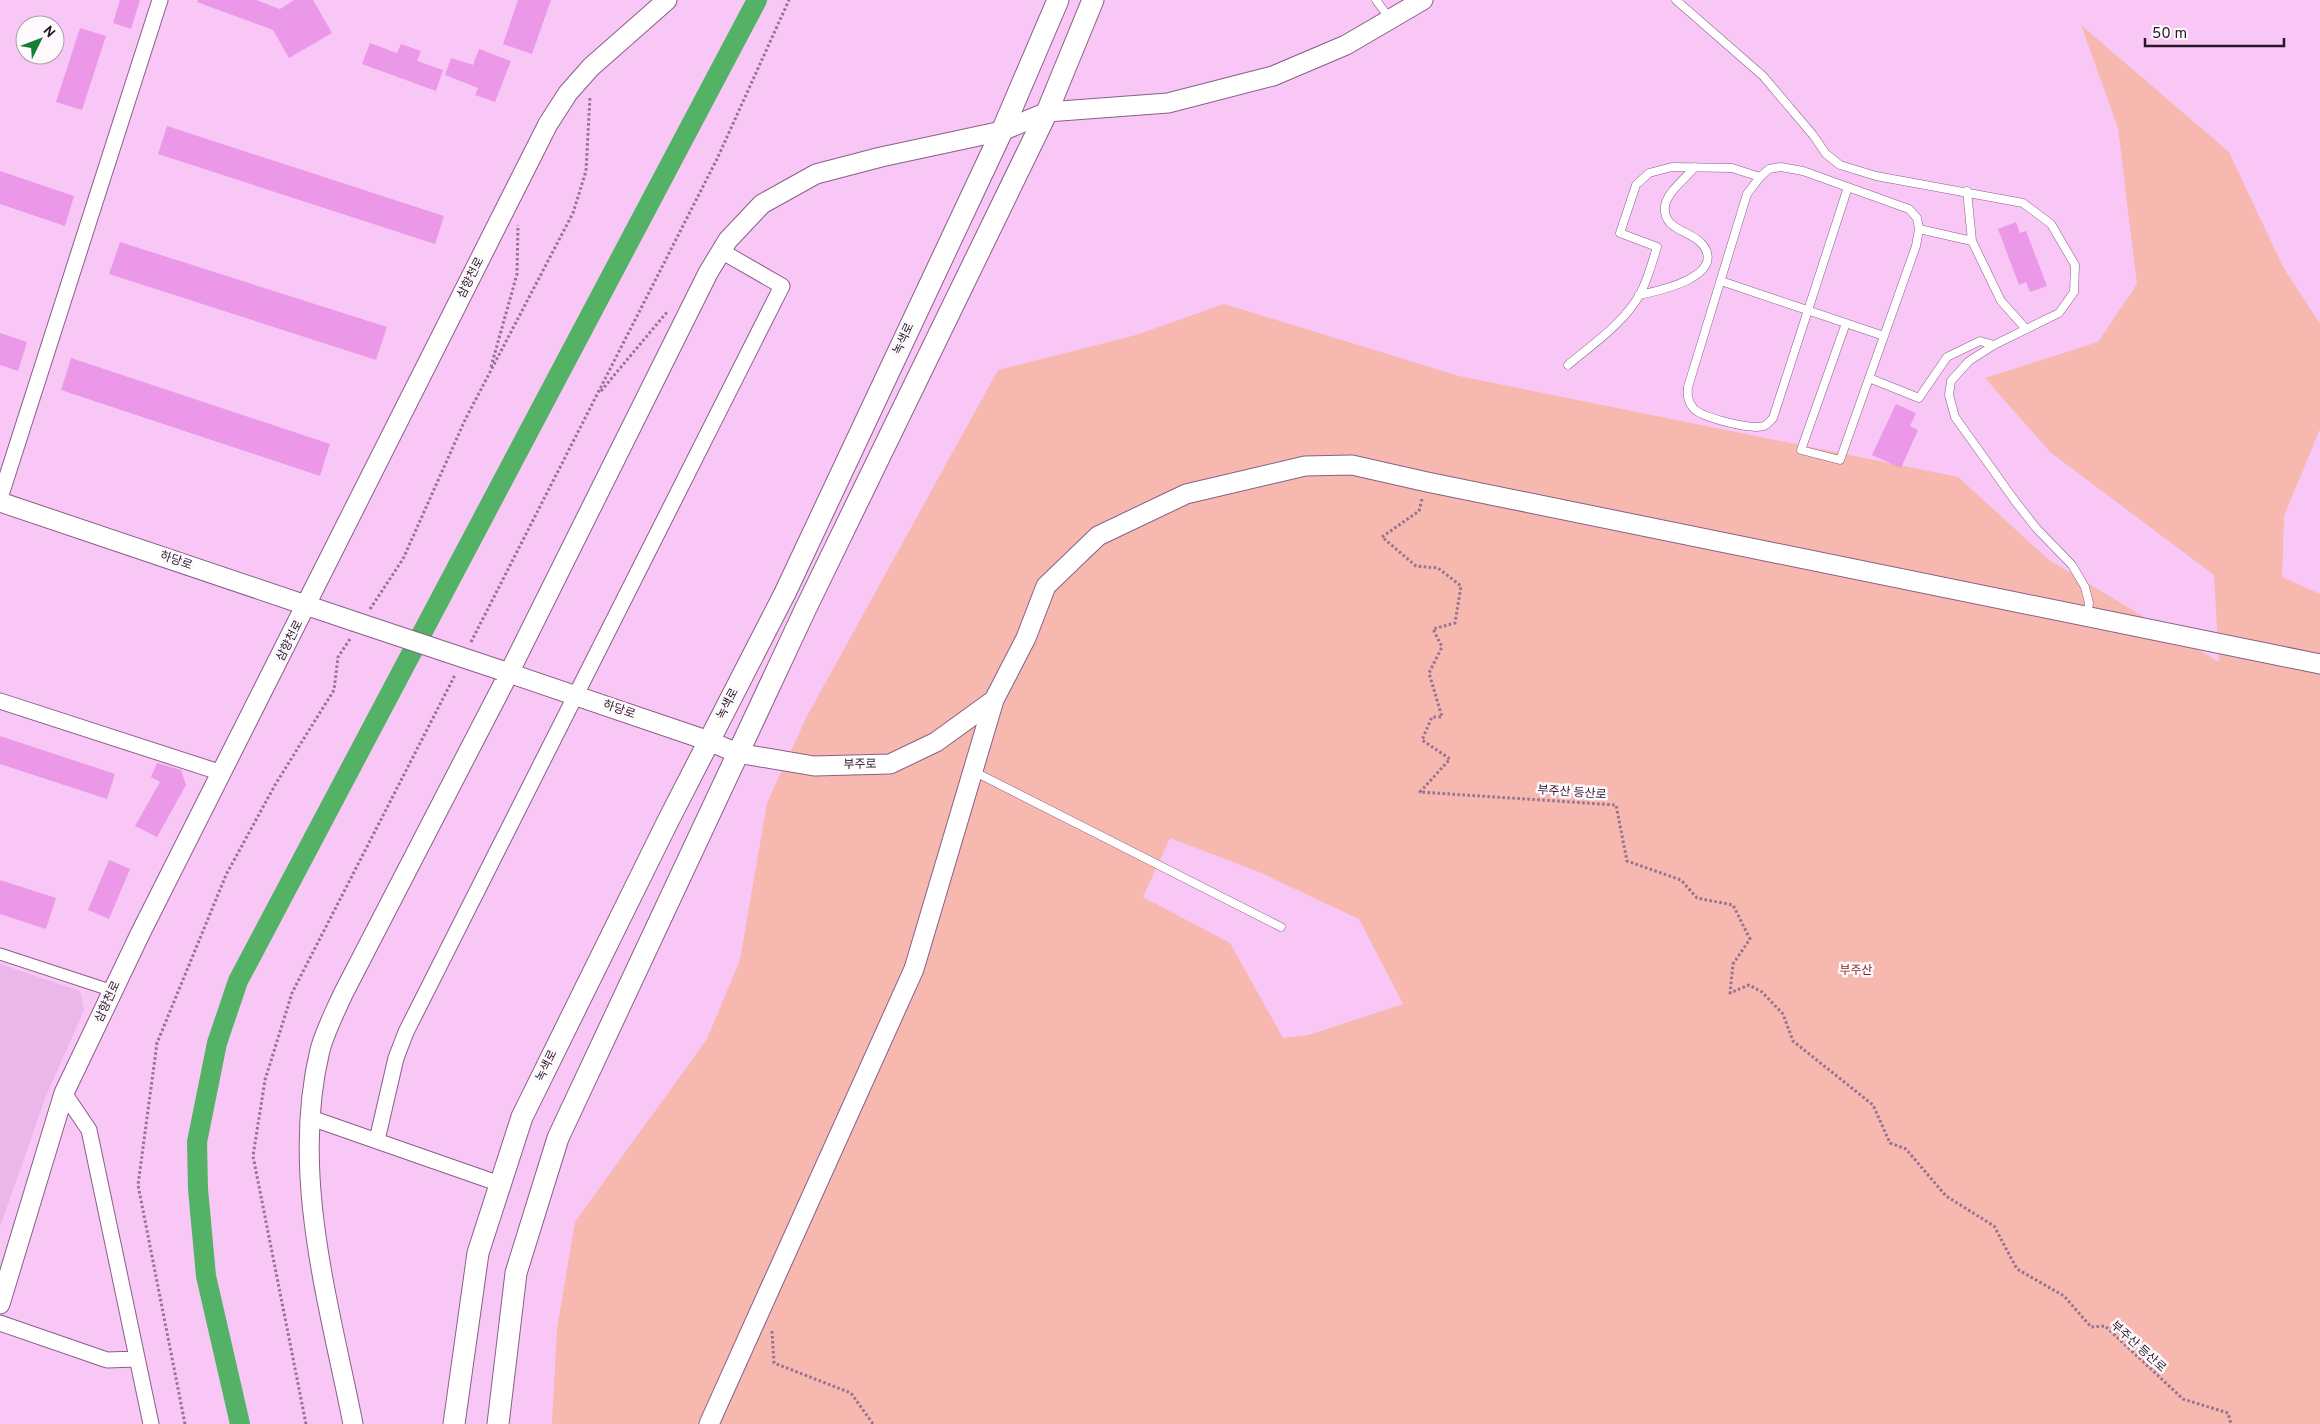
<svg xmlns="http://www.w3.org/2000/svg" width="2320" height="1424" font-family="Overpass,'Noto Sans KR',sans-serif">
<style>
.built{fill:#ebb6e8}
.green{fill:#f6b8af;fill-rule:evenodd}
.lines{fill:none;stroke-linecap:round;stroke-linejoin:round}
.canal{stroke:#53b266;stroke-width:20}
.building{fill:#eb98e8}
.service-casing{stroke:#895f88;stroke-width:9}
.pedestrian-casing{stroke:#895f88;stroke-width:13}
.minor-casing{stroke:#895f88;stroke-width:17}
.tertiary-casing{stroke:#895f88;stroke-width:21}
.secondary-casing{stroke:#895f88;stroke-width:23}
.path{stroke:#947292;stroke-width:3;stroke-dasharray:2.5 2.5;stroke-linecap:butt}
.service{stroke:#fff;stroke-width:8}
.pedestrian{stroke:#fff;stroke-width:11}
.minor{stroke:#fff;stroke-width:15}
.tertiary{stroke:#fff;stroke-width:19}
.secondary{stroke:#fff;stroke-width:21}
.tertiary-bridge-casing{stroke:#895f88;stroke-width:21;stroke-linecap:butt}
.tertiary-bridge{stroke:#fff;stroke-width:19}
.labels{text-anchor:middle;dominant-baseline:central;stroke-width:5;stroke-linejoin:round;paint-order:stroke}
.street-label{font-size:12px;fill:#291829;stroke:#fef9fd}
.park-label{font-size:12px;fill:#841e19;stroke:#fef9fd}
</style>
<rect width="100%" height="100%" fill="#f8c7f5"/>
<path class="built" d="M 0,964 L 80,991 L 84,1010 L 46,1096 L 0,1227 Z"/>
<path class="green" d="M 2081,25 L 2229,152 L 2283,267 L 2320,324 L 2320,429 L 2284,516 L 2282,577 L 2320,594 L 2320,1424 L 552,1424 L 557,1329 L 575,1222 L 707,1039 L 740,960 L 767,803 L 806,718 L 998,370 L 1136,335 L 1224,304 L 1459,376 L 1958,477 L 2049,560 L 2219,662 L 2214,575 L 2050,452 L 1985,378 L 2098,342 L 2137,284 L 2118,128 ZM 1170,838 L 1259,872 L 1359,919 L 1403,1004 L 1309,1035 L 1283,1038 L 1230,943 L 1143,897 Z"/>
<g class="lines">
<path class="canal" d="M 240,1424 L 206,1276 L 198,1189 L 197,1142 L 217,1043 L 238,981 L 757,0"/>
</g>
<path class="building" d="M 120,0 L 140,0 L 131,29 L 113,23 Z
M 198,0 L 256,0 L 280,9 L 294,0 L 313,0 L 332,33 L 289,58 L 273,30 L 197,2 Z
M 518,0 L 551,0 L 532,54 L 503,44 Z
M 80,28 L 106,36 L 82,110 L 56,102 Z
M 370,43 L 397,53 L 401,44 L 421,51 L 417,61 L 443,70 L 436,91 L 362,64 Z
M 479,49 L 511,61 L 495,102 L 475,95 L 478,88 L 445,75 L 451,58 L 473,65 Z
M 167,126 L 444,216 L 435,244 L 158,154 Z
M 0,171 L 74,196 L 65,226 L 0,204 Z
M 2016,222 L 2020,233 L 2026,231 L 2047,286 L 2030,292 L 2026,282 L 2019,285 L 1998,229 Z
M 120,242 L 387,327 L 376,360 L 109,274 Z
M 0,333 L 27,342 L 18,371 L 0,365 Z
M 71,358 L 330,444 L 320,476 L 61,390 Z
M 1896,404 L 1916,413 L 1910,426 L 1918,430 L 1901,468 L 1872,455 Z
M 0,736 L 115,774 L 107,799 L 0,764 Z
M 157,763 L 181,770 L 186,785 L 157,837 L 135,826 L 160,782 L 151,777 Z
M 109,860 L 130,869 L 109,919 L 88,910 Z
M 0,880 L 56,898 L 46,929 L 0,914 Z"/>
<g class="lines">
<defs>
<path id="service" d="M 1376,0 L 1390,19
M 1676,0 L 1763,76 L 1813,135 L 1826,154 L 1840,165 L 1876,176 L 2023,203 L 2051,224 L 2075,265 L 2074,292 L 2059,313 L 1994,345 L 1969,361 L 1951,381 L 1949,395 L 1955,417 L 2015,501 L 2037,529 L 2072,565 L 2085,587 L 2089,603 L 2087,616
M 1967,191 L 1972,241 L 2001,301 L 2026,329
M 1919,229 L 1972,241
M 1721,281 L 1884,336
M 1639,295 C 1658,291 1726,277 1703,245 C 1692,230 1662,231 1665,206 C 1667,192 1686,178 1695,167
M 1846,323 L 1801,450 L 1840,460 L 1916,246 L 1919,229 L 1917,218 L 1909,209 L 1803,171 L 1781,167 L 1769,169 L 1760,177 L 1747,194 L 1688,387 C 1687,396 1688,402 1694,409 C 1704,418 1751,430 1764,426 C 1768,424 1770,421 1773,418 L 1848,187
M 1568,365 C 1593,344 1624,323 1640,294 C 1648,279 1652,263 1657,247 L 1620,233 L 1636,185 L 1649,173 L 1672,167 L 1732,168 L 1760,177
M 1869,378 L 1919,398 L 1947,357 L 1980,341 L 1994,345
M 973,771 L 1281,927"/>
<path id="pedestrian" d="M 0,954 L 113,991"/>
<path id="minor" d="M 0,498 L 160,0
M 0,701 L 222,773
M 64,1093 L 89,1130 L 151,1424
M 311,1118 L 500,1184
M 377,1140 L 396,1058 L 406,1032 L 782,286 L 721,251
M 0,1323 L 107,1360 L 137,1359"/>
<path id="tertiary" d="M 0,502 L 353,621
M 500,670 L 709,741 L 737,753 L 814,766 L 890,764 L 936,742 L 994,700
M 0,1304 L 64,1093 L 141,932 L 548,124 L 568,93 L 591,67 L 667,0
M 353,1424 C 329,1303 290,1174 320,1050 C 325,1031 335,1012 343,994 L 509,673 L 708,273 L 728,240 L 762,204 L 816,174 L 881,157 L 1002,131 L 1047,112 L 1168,103 L 1273,76 L 1346,45 L 1423,0
M 709,1424 L 914,969 L 994,700 L 1026,638 L 1046,586 L 1098,536 L 1186,494 L 1305,466 L 1352,465 L 1427,482 L 2320,664"/>
<path id="secondary" d="M 454,1424 L 478,1253 L 522,1117 L 668,821 L 785,593 L 1002,131 L 1058,0
M 498,1424 L 516,1273 L 558,1138 L 806,608 L 1047,112 L 1093,0"/>
</defs>
<use href="#service" class="service-casing"/>
<use href="#pedestrian" class="pedestrian-casing"/>
<use href="#minor" class="minor-casing"/>
<use href="#tertiary" class="tertiary-casing"/>
<use href="#secondary" class="secondary-casing"/>
<path class="path" d="M 491,367 L 517,274 L 518,225
M 601,391 L 667,312
M 1422,499 L 1419,511 L 1382,537 L 1416,566 L 1438,568 L 1461,586 L 1455,623 L 1433,629 L 1442,647 L 1429,673 L 1442,717 L 1432,717 L 1422,740 L 1450,759 L 1420,792 L 1616,805 L 1627,861 L 1681,880 L 1697,898 L 1733,905 L 1750,939 L 1733,964 L 1730,993 L 1749,985 L 1762,992 L 1783,1014 L 1793,1041 L 1873,1105 L 1890,1143 L 1906,1149 L 1946,1196 L 1994,1226 L 2017,1269 L 2064,1296 L 2091,1327 L 2105,1326 L 2183,1399 L 2228,1413 L 2231,1424
M 370,609 L 403,559 L 465,420 L 573,213 L 586,171 L 590,97
M 471,642 L 717,159 L 789,0
M 772,1331 L 774,1363 L 851,1393 L 873,1424
M 185,1424 L 138,1185 L 157,1043 L 226,875 L 275,785 L 334,690 L 338,657 L 350,639
M 306,1424 L 253,1156 L 265,1080 L 292,993 L 455,675"/>
<use href="#service" class="service"/>
<use href="#pedestrian" class="pedestrian"/>
<use href="#minor" class="minor"/>
<use href="#tertiary" class="tertiary"/>
<use href="#secondary" class="secondary"/>
<defs>
<path id="tertiary-bridge" d="M 353,621 L 500,670"/>
</defs>
<use href="#tertiary-bridge" class="tertiary-bridge-casing"/>
<use href="#tertiary-bridge" class="tertiary-bridge"/>
</g>
<g class="labels">
<g class="street-label">
<text transform="translate(471 278) rotate(-63)">삼향천로</text>
<text transform="translate(904 339) rotate(-65)">녹색로</text>
<text transform="translate(176 561) rotate(19)">하당로</text>
<text transform="translate(290 641) rotate(-63)">삼향천로</text>
<text transform="translate(728 704) rotate(-63)">녹색로</text>
<text transform="translate(619 710) rotate(19)">하당로</text>
<text transform="translate(860 765) rotate(-1)">부주로</text>
<text transform="translate(1572 793) rotate(4)">부주산 등산로</text>
<text transform="translate(108 1002) rotate(-65)">삼향천로</text>
<text transform="translate(547 1066) rotate(-64)">녹색로</text>
<text transform="translate(2138 1347) rotate(42)">부주산 등산로</text>
</g>
<g class="park-label">
<text x="1856" y="971">부주산</text>
</g>
</g>
<g transform="translate(40 40) rotate(48)"><circle r="24" fill="#fef9fd" stroke="#a99fa8"/>
<path d="M0-4L9 19L0 12L-9 19Z" fill="#137f35"/>
<text y="-8" font-size="14" font-weight="bold" text-anchor="middle" fill="#291829">N</text>
</g>
<path d="M2145 38v8h139v-8" fill="none" stroke="#291829" stroke-width="2.5"/>
<text x="2152" y="38" font-size="15" fill="#291829" stroke="#fef9fd" stroke-width="4" paint-order="stroke">50 m</text>
</svg>
